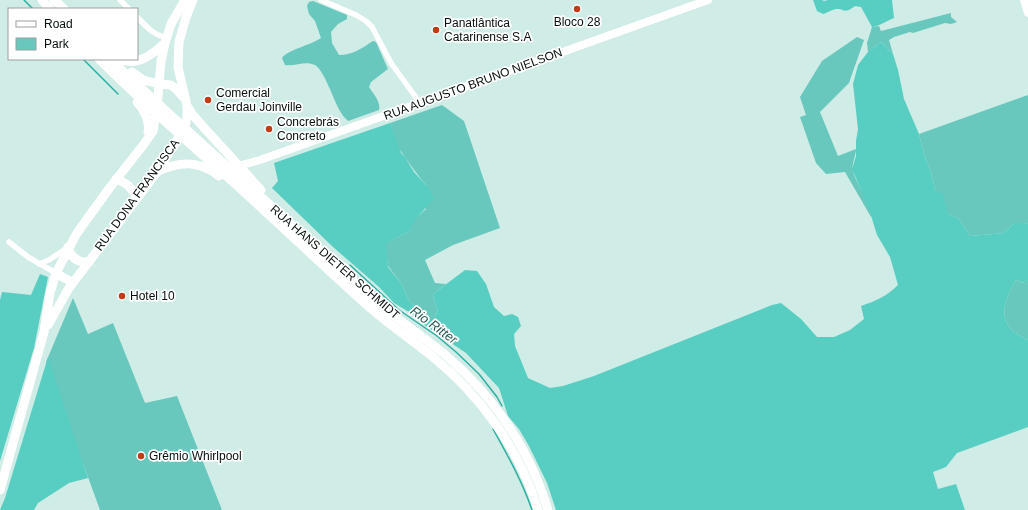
<svg xmlns="http://www.w3.org/2000/svg" width="1028" height="510" font-family="Helvetica,sans-serif">
<style>
.green{fill:#68c8bd}
.forest{fill:#57cec1}
.lines{fill:none;stroke-linecap:round;stroke-linejoin:round}
.stream{stroke:#2fafa2;stroke-width:1.5}
.street{stroke:#fff;stroke-width:5.5}
.secondary{stroke:#fff;stroke-width:8}
.primary{stroke:#fff;stroke-width:9}
.poi-dot{fill:#c43b15;stroke:#fff;stroke-width:1.5}
.labels{text-anchor:middle;dominant-baseline:central;stroke-width:3.5;stroke-linejoin:round;paint-order:stroke}
.poi-label{font-size:12px;fill:#06100e;stroke:#fff;text-anchor:start}
.street-label{font-size:12px;fill:#06100e;stroke:#fff}
.water-label{font-size:13px;font-style:italic;fill:#285b55;stroke:#fff}
</style>
<rect width="100%" height="100%" fill="#cfece7"/>
<path class="green" d="M 313,1 L 347,15 L 347,19 L 338,24 L 331,32 L 332,43 L 339,55 C 353,55 362,48 373,41 L 376,42 L 388,69 L 371,82 L 369,87 C 373,94 381,101 379,110 L 348,121 C 345,118 342,115 340,111 C 334,101 324,70 315,65 C 305,60 295,67 285,65 L 282,58 C 287,50 311,45 321,38 L 315,21 L 309,14 L 307,6 L 309,2 Z
M 951,13 L 951,17 L 957,22 L 951,24 L 945,23 L 913,33 L 910,32 L 894,37 L 889,40 L 893,54 L 881,42 L 868,52 L 867,43 L 872,27 L 879,26 L 881,31 Z
M 857,37 L 864,40 L 849,83 L 820,112 L 838,156 L 856,149 C 856,156 851,165 853,171 C 856,184 872,204 871,217 L 845,172 L 826,174 L 816,163 L 800,117 L 806,115 L 800,97 L 822,61 Z
M 1028,95 L 1028,224 L 1025,223 L 1014,223 L 1004,233 L 970,236 L 959,219 L 948,214 L 935,190 L 930,169 L 925,158 L 919,134 Z
M 442,105 L 464,121 L 500,228 L 453,245 L 425,260 L 435,283 L 446,284 L 433,294 L 434,300 L 438,310 L 434,320 L 426,320 L 408,299 L 401,283 L 388,266 L 385,244 L 397,237 L 409,232 L 413,221 L 426,209 L 427,186 C 418,176 410,164 402,153 C 396,146 393,132 390,123 Z
M 1016,280 L 1023,283 L 1028,280 L 1028,340 C 996,326 1001,306 1016,280 Z
M 73,298 L 88,334 L 113,323 L 145,403 L 177,396 L 222,510 L 100,510 L 46,362 Z"/>
<path class="forest" d="M 813,0 L 822,0 L 824,1 L 828,0 L 892,0 L 894,18 C 886,21 880,26 872,27 L 861,7 L 855,6 C 843,15 845,8 836,9 C 831,10 827,13 823,14 L 817,11 Z
M 881,42 L 893,54 L 898,70 L 904,99 L 919,134 L 925,158 L 930,169 L 935,190 L 943,194 L 948,214 L 959,219 L 970,236 L 1004,233 L 1014,223 L 1025,223 L 1028,224 L 1028,280 L 1024,283 L 1016,280 C 1001,306 996,326 1028,340 L 1028,427 L 957,453 L 946,467 L 933,472 L 938,489 L 956,484 L 965,510 L 556,510 L 547,483 L 529,446 L 519,429 L 508,416 L 499,388 L 466,353 L 423,324 L 409,312 L 394,303 L 379,287 L 333,247 L 272,188 L 278,181 L 274,163 L 390,123 L 401,153 L 405,157 L 414,172 L 427,186 L 434,198 C 425,211 414,217 409,232 L 397,237 L 386,244 L 388,267 L 401,283 L 408,299 L 426,320 L 434,320 L 438,310 L 434,300 L 433,294 L 465,270 L 477,271 L 486,284 L 494,307 L 504,316 L 512,314 L 518,317 L 521,326 L 514,334 L 515,346 L 528,378 L 550,388 L 563,386 L 594,376 L 772,305 L 781,303 L 801,319 L 817,337 L 834,337 L 850,330 L 864,319 L 861,306 C 876,301 887,296 898,285 L 890,257 L 877,235 L 868,206 L 852,169 L 856,156 L 856,141 L 858,129 L 853,84 L 858,65 L 868,52 Z
M 40,274 L 48,277 L 34,348 L 0,461 L 0,300 L 2,292 L 31,295 Z
M 48,357 L 88,478 L 69,483 L 38,503 L 34,510 L 0,510 L 5,498 Z"/>
<g class="lines">
<path class="stream" d="M 24,0 L 33,9
M 83,59 L 118,94
M 350,265 L 399,310 L 437,336 L 456,352 L 479,374 L 497,397 L 502,406
M 493,429 C 508,456 522,481 532,510"/>
<path class="street" d="M 120,0 L 129,9
M 321,0 L 356,15 L 366,21 L 372,27 L 391,63 L 420,103
M 137,17 C 145,25 154,36 166,37
M 9,242 L 28,257 L 56,273
M 39,264 L 49,260 L 67,248"/>
<path class="secondary" d="M 1024,0 L 1028,13
M 238,166 L 260,160 L 708,0"/>
<path class="primary" d="M 42,0 L 50,9
M 54,0 L 64,9
M 99,59 C 142,102 188,142 233,182 C 275,220 316,259 358,297 C 381,319 408,337 433,357 C 481,396 520,450 538,510
M 110,59 C 195,139 282,215 368,294 C 391,315 418,333 443,353 C 493,395 529,448 548,510
M 120,59 C 137,67 153,54 165,43
M 132,72 L 143,80 L 159,84 L 171,85 L 176,89 L 184,98
M 137,102 C 145,111 150,121 148,132
M 187,106 L 192,114 L 207,131 L 261,190
M 157,172 C 179,161 199,160 219,176
M 116,179 C 127,183 132,188 137,198
M 68,247 C 71,258 78,263 89,262
M 56,273 L 64,278 L 73,282
M 48,325 L 69,288 L 157,172 L 181,134 L 186,123 L 187,114 L 187,106 L 178,67 L 179,42 L 186,17 L 193,0
M 0,490 L 44,332 L 50,293 L 56,273 L 77,233 L 108,190 L 144,144 L 153,131 L 157,107 L 161,62 L 165,43 L 171,24 L 185,0"/>
</g>
<g class="poi-dot">
<circle cx="577" cy="9" r="4"/>
<circle cx="436" cy="30" r="4"/>
<circle cx="208" cy="100" r="4"/>
<circle cx="269" cy="129" r="4"/>
<circle cx="122" cy="296" r="4"/>
<circle cx="141" cy="456" r="4"/>
</g>
<g class="labels">
<g class="poi-label">
<text x="577" y="22" text-anchor="middle">Bloco 28</text>
<text x="444" y="23">Panatlântica<tspan x="444" dy="14">Catarinense S.A</tspan></text>
<text x="216" y="93">Comercial<tspan x="216" dy="14">Gerdau Joinville</tspan></text>
<text x="277" y="122">Concrebrás<tspan x="277" dy="14">Concreto</tspan></text>
<text x="130" y="296">Hotel 10</text>
<text x="149" y="456">Grêmio Whirlpool</text>
</g>
<g class="street-label">
<text transform="translate(473 84) rotate(-20)">RUA AUGUSTO BRUNO NIELSON</text>
<text transform="translate(137 195) rotate(-54)">RUA DONA FRANCISCA</text>
<text transform="translate(335 262) rotate(41)">RUA HANS DIETER SCHMIDT</text>
</g>
<g class="water-label">
<text transform="translate(434 325) rotate(36)">Rio Ritter</text>
</g>
</g>
<rect x="8" y="8" width="130" height="52" fill="#ffffff" stroke="#9b9f9f"/>
<rect x="16" y="21" width="20" height="6" fill="#ffffff" stroke="#9b9f9f"/>
<text x="44" y="28" font-size="12" fill="#06100e">Road</text>
<rect x="16" y="38" width="20" height="12" fill="#68c8bd" stroke="#9b9f9f"/>
<text x="44" y="48" font-size="12" fill="#06100e">Park</text>
</svg>
